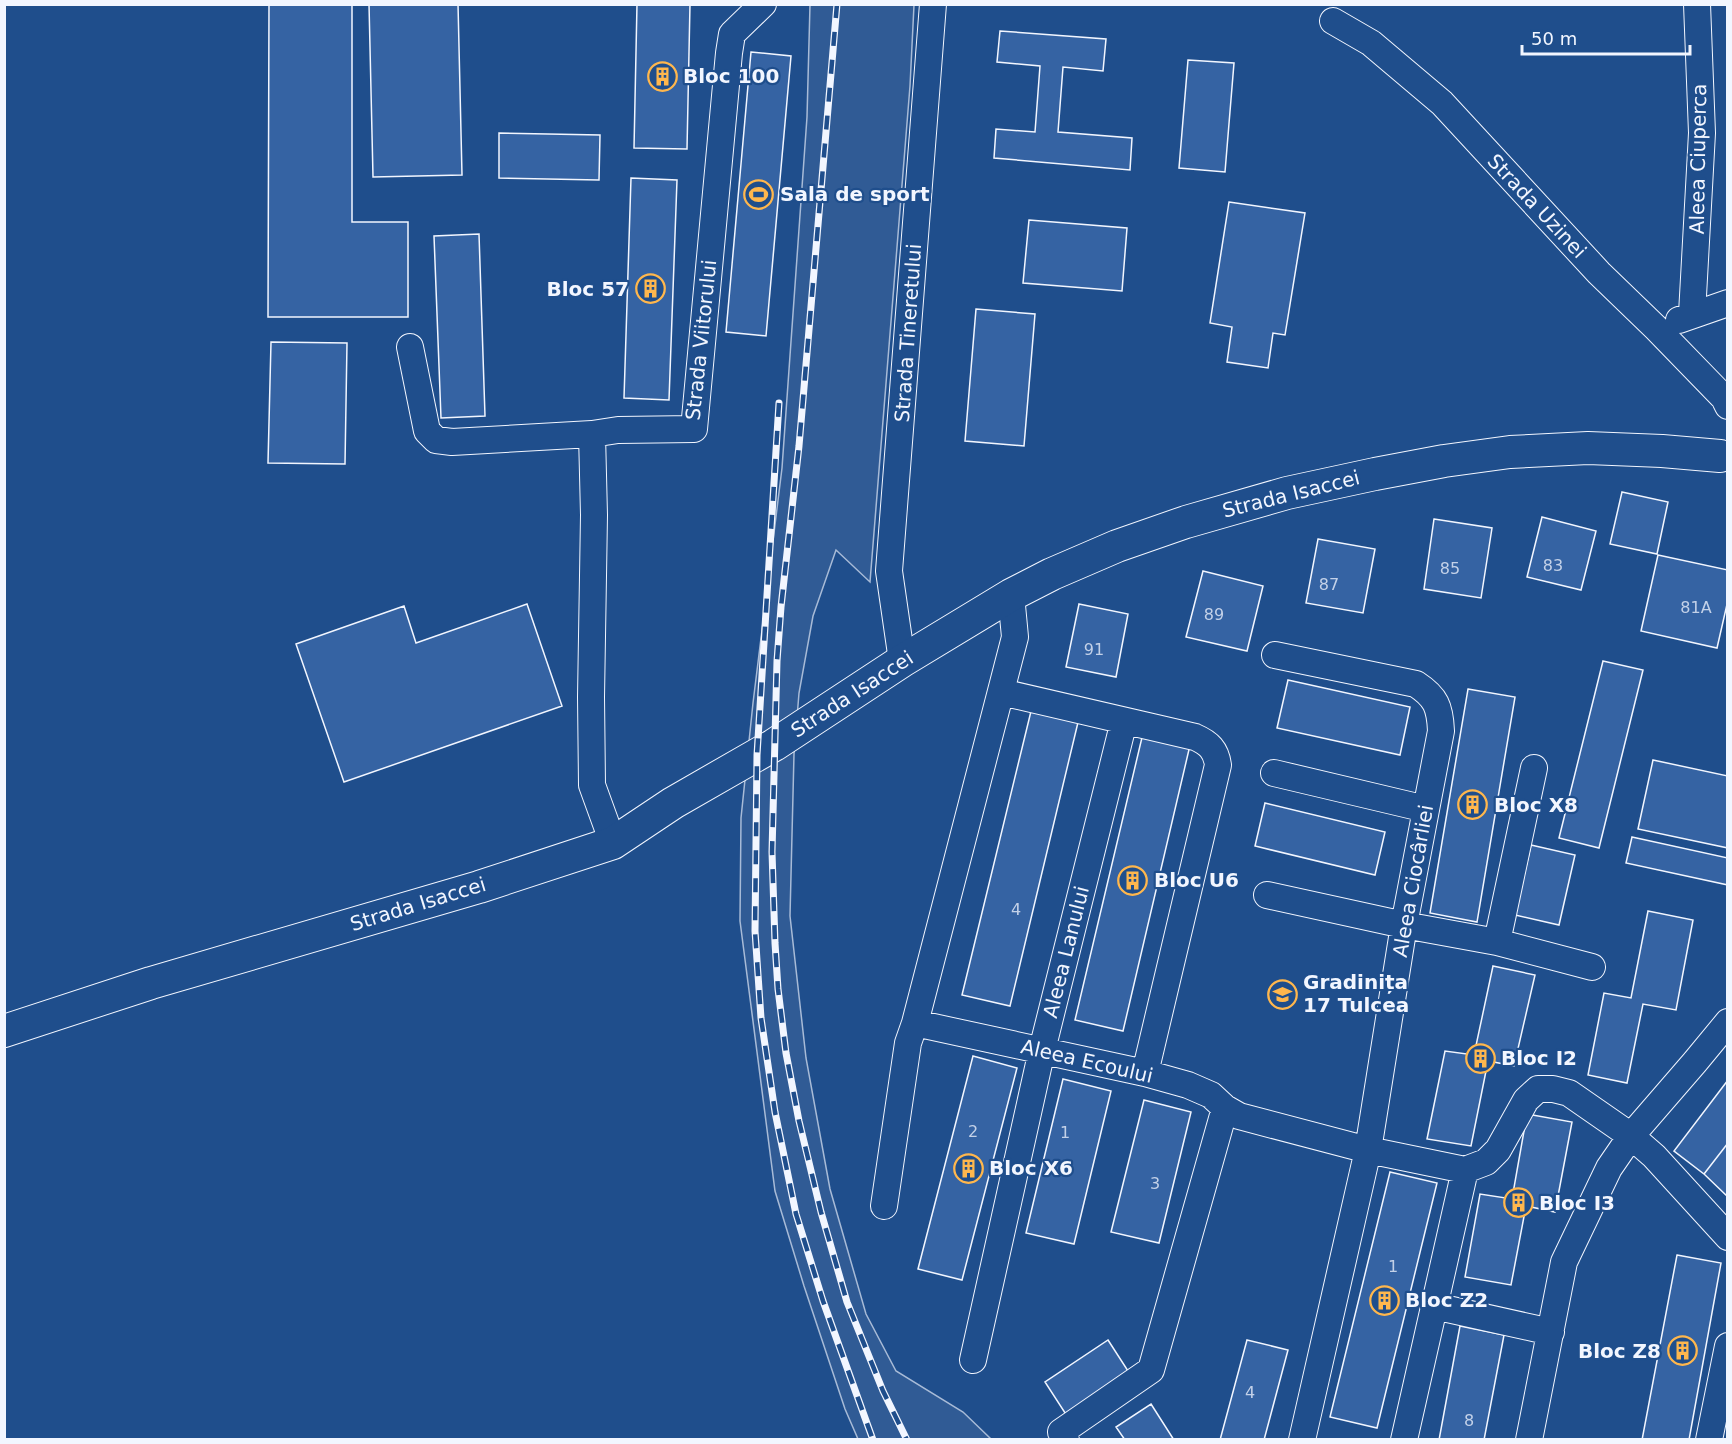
<svg xmlns="http://www.w3.org/2000/svg" width="1732" height="1444" font-family="'DejaVu Sans',sans-serif">
<style>
.built{fill:#305b95;stroke:#a8bbd7;stroke-width:1.5}
.building{fill:#3563a3;stroke:#f2f6ff;stroke-width:1.5}
.lines{fill:none;stroke-linecap:round;stroke-linejoin:round}
.minor-casing{stroke:#f2f6ff;stroke-width:28}
.major-casing{stroke:#f2f6ff;stroke-width:34}
.minor{stroke:#1f4e8c;stroke-width:26}
.major{stroke:#1f4e8c;stroke-width:32}
.rail-casing{stroke:#f2f6ff;stroke-width:7}
.rail{stroke:#1f4e8c;stroke-width:4.5;stroke-dasharray:14;stroke-linecap:butt}
.labels{text-anchor:middle;dominant-baseline:central;stroke-width:4.5;stroke-linejoin:round;paint-order:stroke}
.number-label{font-size:16px;fill:#c3d1e8}
.poi-label{font-size:20px;font-weight:bold;fill:#f2f6ff;stroke:#1f4e8c;text-anchor:start}
.street-label{font-size:20px;fill:#f2f6ff;stroke:#1f4e8c}
</style>
<rect width="100%" height="100%" fill="#1f4e8c"/>
<path class="built" d="M 810,5 L 914,5 L 910,86 L 870,582 L 836,550 L 813,616 L 799,693 L 794,754 L 790,916 L 806,1058 L 830,1189 L 866,1314 L 896,1371 L 963,1412 L 991,1439 L 858,1439 L 845,1409 L 804,1286 L 775,1191 L 740,921 L 741,818 L 753,703 L 782,468 L 807,117 Z"/>
<path class="building" d="M 269,4 L 352,4 L 352,222 L 408,222 L 408,317 L 268,317 Z
M 369,4 L 458,4 L 462,175 L 373,177 Z
M 637,4 L 690,4 L 687,149 L 634,148 Z
M 1000,31 L 1106,39 L 1103,71 L 1063,67 L 1058,132 L 1132,138 L 1130,170 L 994,158 L 996,129 L 1035,132 L 1040,66 L 997,62 Z
M 751,52 L 791,56 L 766,336 L 726,332 Z
M 1188,60 L 1234,63 L 1225,172 L 1179,168 Z
M 499,133 L 600,135 L 599,180 L 499,178 Z
M 631,178 L 677,180 L 669,400 L 624,398 Z
M 1229,202 L 1305,213 L 1285,335 L 1273,333 L 1268,368 L 1227,362 L 1232,327 L 1210,323 Z
M 1029,220 L 1127,228 L 1122,291 L 1023,283 Z
M 479,234 L 485,416 L 441,418 L 434,236 Z
M 976,309 L 1035,314 L 1024,446 L 965,441 Z
M 271,342 L 347,343 L 345,464 L 268,463 Z
M 1622,492 L 1668,502 L 1657,554 L 1610,544 Z
M 1542,517 L 1596,531 L 1581,590 L 1527,577 Z
M 1434,519 L 1492,528 L 1481,598 L 1424,589 Z
M 1318,539 L 1375,549 L 1363,613 L 1306,603 Z
M 1658,555 L 1728,570 L 1728,600 L 1717,648 L 1641,631 Z
M 1203,571 L 1263,586 L 1247,651 L 1186,637 Z
M 527,604 L 562,706 L 344,782 L 296,644 L 404,606 L 416,643 Z
M 1079,604 L 1128,614 L 1116,677 L 1066,667 Z
M 1603,661 L 1643,670 L 1599,848 L 1559,838 Z
M 1288,680 L 1410,707 L 1400,755 L 1277,728 Z
M 1468,689 L 1515,697 L 1477,922 L 1430,913 Z
M 1033,703 L 1080,714 L 1010,1006 L 962,995 Z
M 1144,729 L 1191,741 L 1123,1031 L 1075,1020 Z
M 1653,760 L 1728,776 L 1728,848 L 1638,829 Z
M 1265,803 L 1385,832 L 1375,875 L 1255,846 Z
M 1632,837 L 1728,858 L 1728,885 L 1626,863 Z
M 1531,845 L 1575,855 L 1559,925 L 1515,915 Z
M 1648,911 L 1693,920 L 1676,1010 L 1643,1004 L 1627,1083 L 1588,1075 L 1604,993 L 1631,998 Z
M 1493,966 L 1535,975 L 1514,1066 L 1488,1061 L 1471,1146 L 1427,1139 L 1445,1051 L 1474,1055 Z
M 973,1056 L 1017,1068 L 962,1280 L 918,1269 Z
M 1063,1079 L 1111,1091 L 1074,1244 L 1026,1233 Z
M 1728,1080 L 1728,1143 L 1704,1174 L 1674,1151 Z
M 1144,1100 L 1191,1112 L 1159,1243 L 1111,1232 Z
M 1527,1114 L 1572,1122 L 1555,1212 L 1526,1206 L 1511,1285 L 1465,1277 L 1480,1194 L 1512,1199 Z
M 1728,1143 L 1728,1197 L 1704,1174 Z
M 1390,1172 L 1437,1183 L 1377,1428 L 1330,1417 Z
M 1677,1255 L 1721,1263 L 1689,1440 L 1642,1440 Z
M 1460,1326 L 1504,1335 L 1484,1440 L 1439,1440 Z
M 1108,1340 L 1130,1374 L 1067,1416 L 1045,1382 Z
M 1247,1340 L 1288,1350 L 1264,1440 L 1220,1440 Z
M 1151,1404 L 1174,1440 L 1125,1440 L 1116,1427 Z"/>
<g class="lines">
<defs>
<path id="minor" d="M 1333,21 L 1371,43 L 1442,103 L 1599,273 L 1657,329 L 1724,398 L 1728,406
M 1692,314 L 1702,133 L 1697,4
M 1679,320 L 1728,303
M 410,347 L 427,431 L 436,440 L 452,442 L 592,434
M 1275,655 L 1416,684 C 1436,697 1440,707 1441,731 L 1404,925 L 1368,1150 L 1302,1440
M 902,661 L 889,571 L 933,4
M 1001,692 L 1195,737 C 1209,743 1216,750 1218,765 L 1145,1073
M 1274,773 L 1426,809
M 613,843 L 592,785 L 591,697 L 594,515 L 592,434 L 618,430 L 694,429 L 729,53 L 732,34 L 763,4
M 1267,895 L 1404,925 L 1497,942 L 1592,967
M 1497,942 L 1534,768
M 915,1023 L 1145,1073 L 1188,1085 L 1211,1095 L 1225,1108 L 1239,1116 L 1368,1150 L 1465,1170 L 1486,1162 L 1498,1150 L 1526,1100 L 1538,1089 L 1553,1089 L 1569,1093 L 1631,1136 L 1654,1156 L 1728,1237
M 884,1206 L 908,1043 L 915,1023 L 1015,637 L 1011,595
M 1434,1306 L 1551,1332
M 973,1360 L 1042,1050 L 1124,721
M 1066,1440 L 1061,1432 L 1151,1370 L 1225,1108
M 1404,1440 L 1465,1170
M 1529,1440 L 1564,1262 L 1609,1168 L 1631,1136 L 1695,1062 L 1728,1022
M 1709,1440 L 1728,1346"/>
<path id="major" d="M 4,1031 L 151,983 L 479,887 L 613,843 L 673,803 L 774,745 L 902,661 L 1011,595 L 1052,574 L 1117,546 L 1186,522 L 1287,493 L 1375,474 L 1444,461 L 1510,452 L 1588,448 L 1662,451 L 1720,456"/>
</defs>
<use href="#minor" class="minor-casing"/>
<use href="#major" class="major-casing"/>
<use href="#minor" class="minor"/>
<use href="#major" class="major"/>
<defs>
<path id="rail" d="M 837,4 L 799,446 L 781,607 L 777,661 L 772,852 L 775,943 L 778,989 L 786,1053 L 799,1121 L 821,1212 L 847,1302 L 883,1391 L 907,1440
M 779,403 L 757,755 L 755,931 L 761,1018 L 775,1112 L 796,1214 L 823,1301 L 873,1440"/>
</defs>
<use href="#rail" class="rail-casing"/>
<use href="#rail" class="rail"/>
</g>
<defs>
<symbol id="building-ring" viewBox="-11 -11 22 22"><circle r="9.5" fill="#1f4e8c" stroke="#ffb74d" stroke-width="1.5"/><path d="M-4-6H4V6H1V3H-1V6H-4ZM-2.5-4.3h1.7v1.8h-1.7ZM.8-4.3h1.7v1.8H.8ZM-2.5-1h1.7V.8h-1.7ZM.8-1h1.7V.8H.8Z" fill="#ffb74d"/></symbol>
<symbol id="stadium-ring" viewBox="-11 -11 22 22"><circle r="9.5" fill="#1f4e8c" stroke="#ffb74d" stroke-width="1.5"/><path d="M0-5a6.5 5 0 1 0 0 10a6.5 5 0 1 0 0-10ZM-3.5-1.8h7v3.6h-7Z" fill="#ffb74d"/></symbol>
<symbol id="school-ring" viewBox="-11 -11 22 22"><circle r="9.5" fill="#1f4e8c" stroke="#ffb74d" stroke-width="1.5"/><path d="M0-5L7-2L0 1L-7-2ZM-4 1L0 2.5L4 1V4Q0 6-4 4Z" fill="#ffb74d"/></symbol>
</defs>
<g fill-rule="evenodd">
<use href="#building-ring" x="646" y="60" width="33" height="33"/>
<use href="#stadium-ring" x="742" y="178" width="33" height="33"/>
<use href="#building-ring" x="634" y="272" width="33" height="33"/>
<use href="#building-ring" x="1456" y="788" width="33" height="33"/>
<use href="#building-ring" x="1116" y="864" width="33" height="33"/>
<use href="#school-ring" x="1266" y="978" width="33" height="33"/>
<use href="#building-ring" x="1464" y="1042" width="33" height="33"/>
<use href="#building-ring" x="952" y="1152" width="33" height="33"/>
<use href="#building-ring" x="1502" y="1186" width="33" height="33"/>
<use href="#building-ring" x="1368" y="1284" width="33" height="33"/>
<use href="#building-ring" x="1666" y="1334" width="33" height="33"/>
</g>
<g class="labels">
<g class="number-label">
<text x="1553" y="565">83</text>
<text x="1450" y="568">85</text>
<text x="1329" y="584">87</text>
<text x="1696" y="607">81A</text>
<text x="1214" y="614">89</text>
<text x="1094" y="649">91</text>
<text x="1016" y="909">4</text>
<text x="973" y="1131">2</text>
<text x="1065" y="1132">1</text>
<text x="1155" y="1183">3</text>
<text x="1393" y="1266">1</text>
<text x="1250" y="1392">4</text>
<text x="1469" y="1420">8</text>
</g>
<g class="poi-label">
<text x="683" y="76">Bloc 100</text>
<text x="780" y="194">Sala de sport</text>
<text x="629" y="289" text-anchor="end">Bloc 57</text>
<text x="1494" y="805">Bloc X8</text>
<text x="1154" y="880">Bloc U6</text>
<text x="1303" y="982">Gradinița<tspan x="1303" dy="23">17 Tulcea</tspan></text>
<text x="1501" y="1058">Bloc I2</text>
<text x="989" y="1168">Bloc X6</text>
<text x="1539" y="1203">Bloc I3</text>
<text x="1405" y="1300">Bloc Z2</text>
<text x="1661" y="1351" text-anchor="end">Bloc Z8</text>
</g>
<g class="street-label">
<text transform="translate(1698 159) rotate(-89)">Aleea Ciuperca</text>
<text transform="translate(1537 206) rotate(47)">Strada Uzinei</text>
<text transform="translate(908 333) rotate(-86)">Strada Tineretului</text>
<text transform="translate(701 340) rotate(-84)">Strada Viitorului</text>
<text transform="translate(1291 494) rotate(-14)">Strada Isaccei</text>
<text transform="translate(852 694) rotate(-33)">Strada Isaccei</text>
<text transform="translate(1413 881) rotate(-80)">Aleea Ciocârliei</text>
<text transform="translate(418 904) rotate(-17)">Strada Isaccei</text>
<text transform="translate(1066 952) rotate(-76)">Aleea Lanului</text>
<text transform="translate(1087 1061) rotate(13)">Aleea Ecoului</text>
</g>
</g>
<rect width="1732" height="1444" fill="none" stroke="#f2f6ff" stroke-width="12"/>
<path d="M1522 45v9h168v-9" fill="none" stroke="#f2f6ff" stroke-width="3"/>
<text x="1531" y="45" font-size="18" fill="#f2f6ff" stroke="#1f4e8c" stroke-width="4.5" paint-order="stroke">50 m</text>
</svg>
